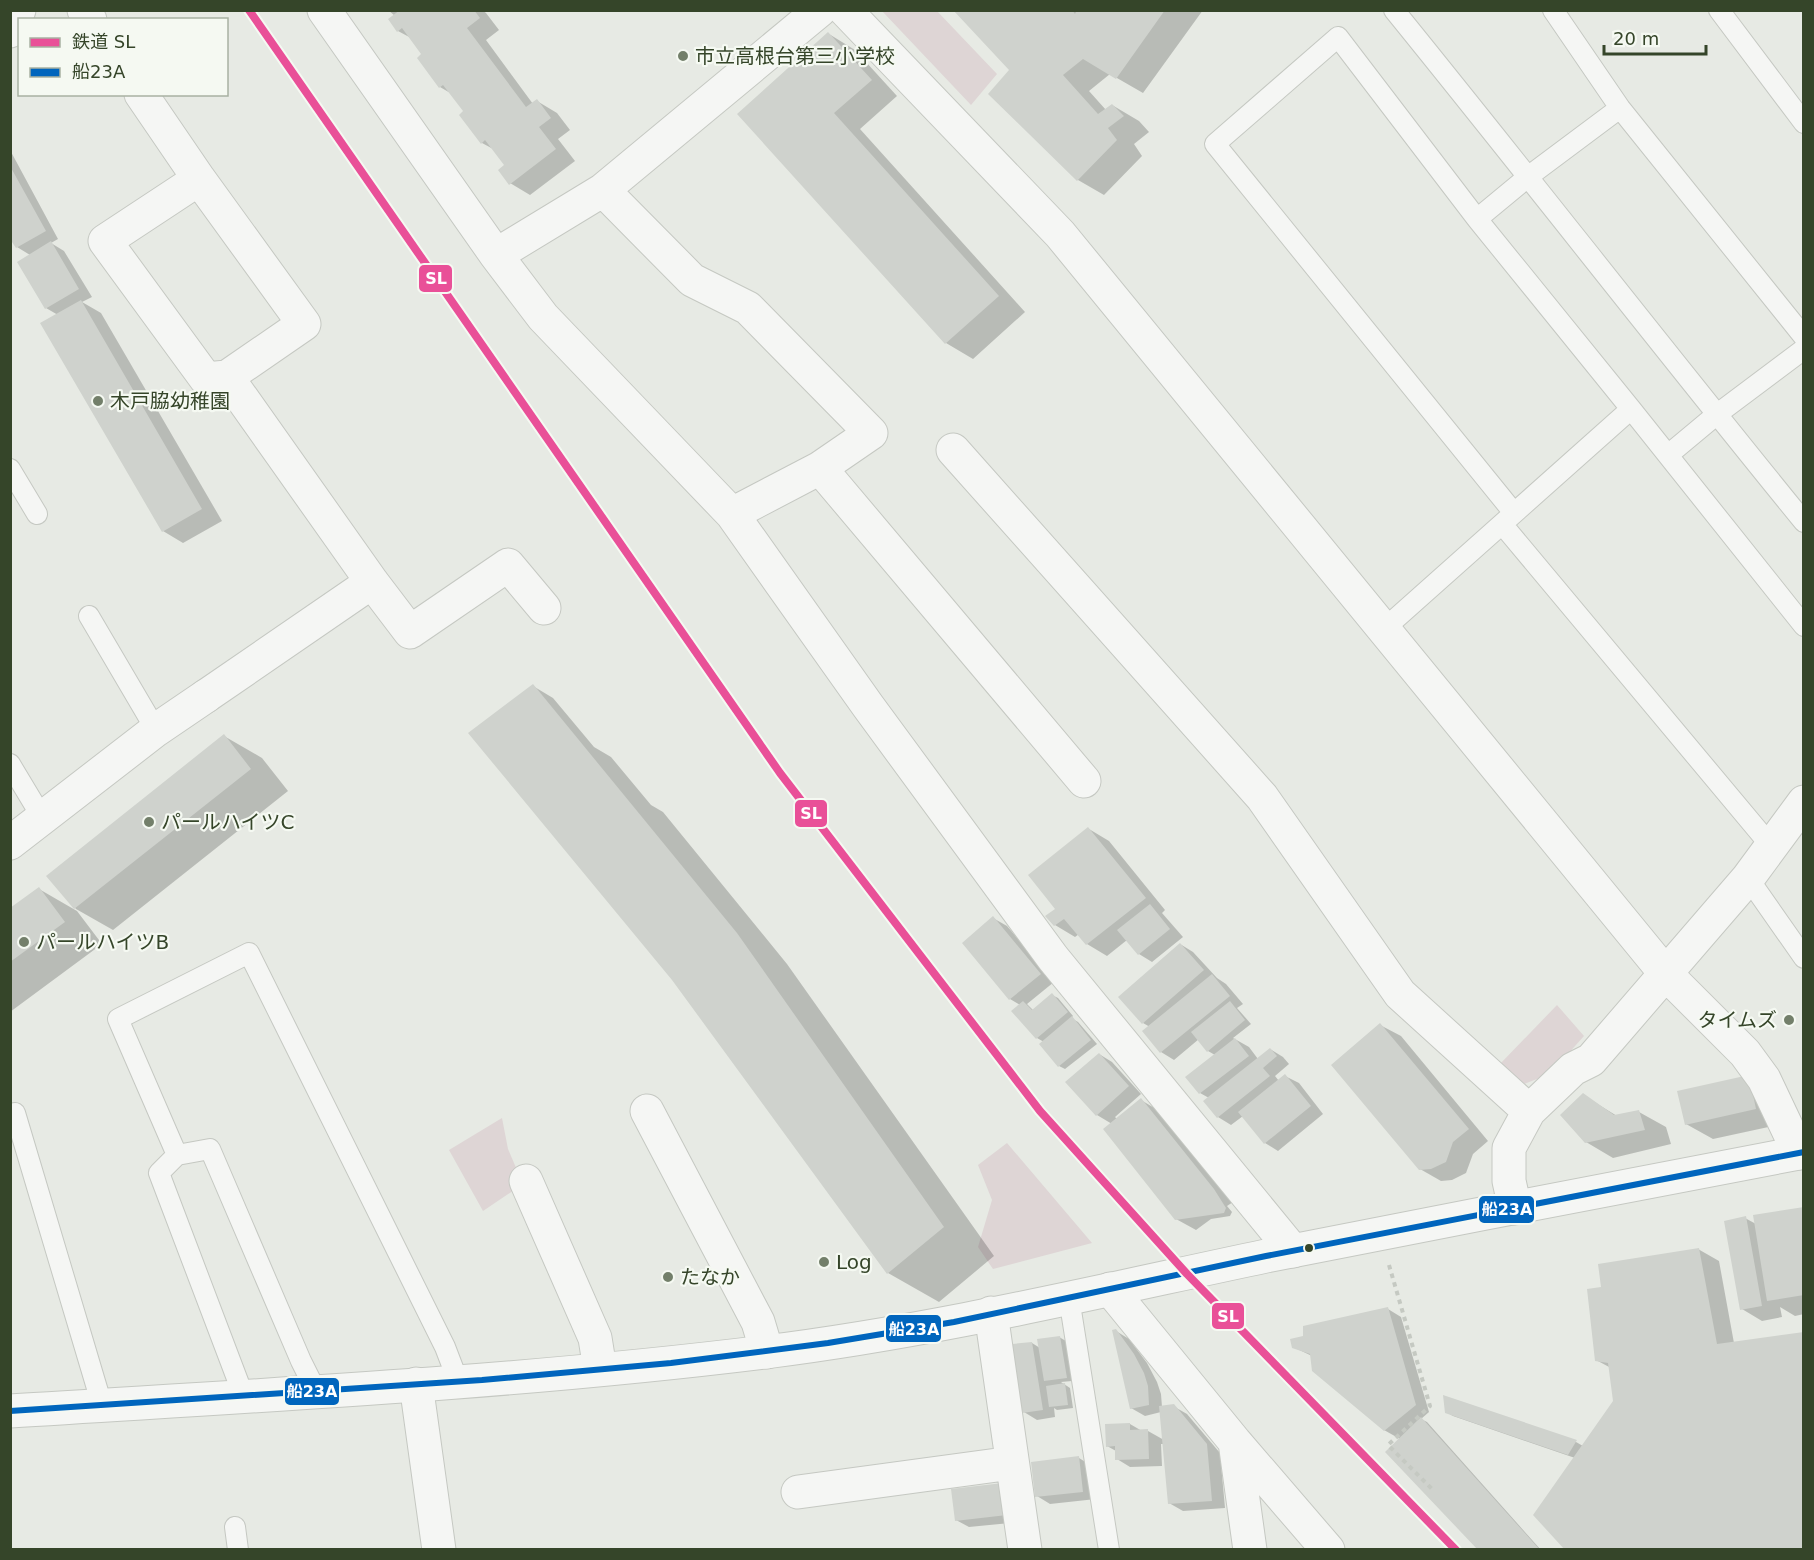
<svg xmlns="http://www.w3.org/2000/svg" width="1814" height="1560" font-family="'DejaVu Sans','Noto Sans JP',sans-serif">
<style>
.green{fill:#ded5d5}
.shadow{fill:#0003}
.building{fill:#cfd2cd}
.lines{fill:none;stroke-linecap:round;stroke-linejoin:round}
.service-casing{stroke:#c5c8c2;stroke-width:22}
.minor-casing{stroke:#c5c8c2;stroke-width:35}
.tertiary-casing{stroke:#c5c8c2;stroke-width:35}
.path{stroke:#c5c9c2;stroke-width:4;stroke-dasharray:4.5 4.5;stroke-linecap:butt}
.service{stroke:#f5f6f4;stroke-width:20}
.minor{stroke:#f5f6f4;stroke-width:33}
.tertiary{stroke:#f5f6f4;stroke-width:33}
.bus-1-casing{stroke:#f5f9f2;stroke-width:10}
.bus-1{stroke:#0065bd;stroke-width:6}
.rail-1-casing{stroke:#f5f9f2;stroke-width:12}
.rail-1{stroke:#e95098;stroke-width:8}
.poi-dot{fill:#737f6a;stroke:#f5f9f2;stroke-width:2}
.bus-dot{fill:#354529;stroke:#f5f9f2;stroke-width:2}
.labels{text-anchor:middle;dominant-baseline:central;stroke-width:4.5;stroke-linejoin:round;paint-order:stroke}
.poi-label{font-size:20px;fill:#354529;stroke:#f5f9f2;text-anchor:start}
.line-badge{stroke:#f5f9f2;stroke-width:2}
.badge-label{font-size:16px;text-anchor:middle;font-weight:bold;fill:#fff}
</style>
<rect width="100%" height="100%" fill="#e7eae4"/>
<path class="green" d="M 882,11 L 937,11 L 997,74 L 971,105 Z
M 1557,1005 L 1584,1036 L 1550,1074 L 1524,1084 L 1500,1064 Z
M 502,1118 L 508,1149 L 523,1184 L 483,1211 L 449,1150 Z
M 1007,1143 L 1092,1243 L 993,1269 L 978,1247 L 992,1200 L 978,1165 Z"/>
<path class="shadow" d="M 388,10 L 482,10 L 486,13 L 499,30 L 486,40 L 533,104 L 537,101 L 557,113 L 570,130 L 558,139 L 575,161 L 530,195 L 510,183 L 506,165 L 495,150 L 482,143 L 465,112 L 452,94 L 440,87 L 419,58 L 423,54 L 411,38 L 398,31 L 395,16 Z
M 955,10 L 1203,10 L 1143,93 L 1110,74 L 1089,91 L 1106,110 L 1112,105 L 1139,121 L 1149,132 L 1134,144 L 1142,156 L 1104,195 L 1078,180 L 1011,70 Z
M 829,34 L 855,50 L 897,96 L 860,129 L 1025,312 L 973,359 L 946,343 L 739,114 Z
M 10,150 L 58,239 L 51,243 L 64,251 L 92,297 L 82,302 L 101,313 L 222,521 L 183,543 L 163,531 L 58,315 L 46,308 L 30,255 L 17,247 L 10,236 Z
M 533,686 L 553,698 L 594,747 L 611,757 L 651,805 L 663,812 L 787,964 L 994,1256 L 939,1302 L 888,1273 Z
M 224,736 L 262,758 L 288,791 L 113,930 L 76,909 L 48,876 Z
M 1089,829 L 1109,841 L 1165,910 L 1162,913 L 1183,937 L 1152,962 L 1139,954 L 1127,940 L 1107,956 L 1087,944 L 1079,934 L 1075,937 L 1055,925 L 1048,917 L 1057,909 Z
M 39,889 L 77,911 L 102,944 L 10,1012 L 10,910 Z
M 993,918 L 1007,926 L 1054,982 L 1027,1004 L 1034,1011 L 1052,995 L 1058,998 L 1073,1016 L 1071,1018 L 1078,1022 L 1097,1044 L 1065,1069 L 1059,1066 L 1044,1042 L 1037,1038 L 1020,1005 L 1010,999 L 964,943 Z
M 1180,944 L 1193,952 L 1217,978 L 1226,984 L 1243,1004 L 1237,1008 L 1251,1024 L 1233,1038 L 1249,1047 L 1258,1059 L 1270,1049 L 1283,1057 L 1289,1064 L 1275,1076 L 1279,1081 L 1285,1076 L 1299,1083 L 1323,1114 L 1278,1151 L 1265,1143 L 1243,1116 L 1231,1125 L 1218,1117 L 1205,1101 L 1209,1098 L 1200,1093 L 1215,1055 L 1208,1051 L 1199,1039 L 1174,1060 L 1161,1052 L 1150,1027 L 1143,1023 Z
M 1380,1025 L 1401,1036 L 1488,1141 L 1473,1154 L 1466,1173 L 1452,1180 L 1441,1181 L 1420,1169 Z
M 1099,1054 L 1112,1062 L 1141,1094 L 1115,1117 L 1117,1119 L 1141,1100 L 1161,1112 L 1233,1202 L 1227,1206 L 1232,1212 L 1230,1216 L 1211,1219 L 1196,1230 L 1176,1219 L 1112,1124 L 1097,1115 Z
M 1679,1092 L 1775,1092 L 1782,1124 L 1713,1139 L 1686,1124 Z
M 1583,1095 L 1617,1116 L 1639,1112 L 1666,1127 L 1671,1144 L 1613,1158 L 1586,1142 Z
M 1804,1209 L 1804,1314 L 1795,1316 L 1780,1307 L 1782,1317 L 1762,1321 L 1742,1309 L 1745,1218 L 1756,1224 Z
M 1698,1249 L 1719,1261 L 1734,1343 L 1575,1458 L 1453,1416 L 1446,1412 L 1445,1397 L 1576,1442 L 1583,1446 L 1614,1402 L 1611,1368 L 1596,1360 L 1602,1288 Z
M 1388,1309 L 1401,1317 L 1429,1412 L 1421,1419 L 1427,1422 L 1541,1550 L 1480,1550 L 1400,1439 L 1384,1430 L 1312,1356 L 1293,1347 Z
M 1116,1331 L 1129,1339 L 1147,1363 L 1157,1382 L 1161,1394 L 1162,1407 L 1173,1406 L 1187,1414 L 1220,1453 L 1225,1508 L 1183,1511 L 1169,1503 L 1164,1444 L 1161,1444 L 1162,1466 L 1130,1467 L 1117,1459 L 1116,1451 L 1107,1446 L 1130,1424 L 1142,1431 L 1148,1431 L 1164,1440 L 1161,1412 L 1145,1416 L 1131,1408 Z
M 1059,1337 L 1066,1341 L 1072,1381 L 1061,1382 L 1070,1388 L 1073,1408 L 1057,1410 L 1054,1408 L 1055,1417 L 1037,1420 L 1024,1412 L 1032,1343 L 1040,1348 Z
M 1079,1458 L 1092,1466 L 1096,1499 L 1050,1504 L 1037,1496 Z
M 953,1491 L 1020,1522 L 969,1527 L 956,1520 Z"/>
<path class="building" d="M 400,10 L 474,10 L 480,18 L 467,28 L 526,107 L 537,99 L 551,118 L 539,127 L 556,149 L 509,185 L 498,170 L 504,165 L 485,140 L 481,144 L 459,115 L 463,111 L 443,85 L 439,88 L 417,58 L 421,54 L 402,28 L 397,32 L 388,19 Z
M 953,10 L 1072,10 L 1075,14 L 1077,10 L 1165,10 L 1116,79 L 1083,59 L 1063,75 L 1098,114 L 1112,104 L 1124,116 L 1108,128 L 1117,140 L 1077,181 L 988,94 L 1009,70 Z
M 828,32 L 872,80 L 834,113 L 999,296 L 945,344 L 737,114 Z
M 10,166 L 46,231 L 16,248 L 10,239 Z
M 51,241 L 79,289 L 45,309 L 17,262 Z
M 81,300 L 202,509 L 162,532 L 40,323 Z
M 533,684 L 737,933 L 944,1227 L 887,1274 L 672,980 L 468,733 Z
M 224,734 L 251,769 L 74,909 L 46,876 Z
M 1088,827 L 1146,898 L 1086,945 L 1064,919 L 1054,926 L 1045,916 L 1055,909 L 1028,875 Z
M 39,887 L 65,922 L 10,962 L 10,908 Z
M 1150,904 L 1170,929 L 1138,955 L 1117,930 Z
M 993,916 L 1041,974 L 1009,1000 L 962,943 Z
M 1180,943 L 1204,970 L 1142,1024 L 1118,997 Z
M 1212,974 L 1230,996 L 1160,1053 L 1142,1031 Z
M 1052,993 L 1068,1012 L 1036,1039 L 1011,1011 L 1023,1001 L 1032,1010 Z
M 1230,1001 L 1245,1020 L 1207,1052 L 1191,1032 Z
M 1072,1016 L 1091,1040 L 1058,1067 L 1039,1044 Z
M 1380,1023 L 1469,1129 L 1453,1142 L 1446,1162 L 1431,1169 L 1419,1170 L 1331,1065 Z
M 1235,1038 L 1249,1056 L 1199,1094 L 1185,1077 Z
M 1270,1048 L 1277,1056 L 1263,1068 L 1270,1076 L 1217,1118 L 1203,1101 Z
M 1099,1053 L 1129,1086 L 1096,1116 L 1065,1082 Z
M 1285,1074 L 1311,1106 L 1264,1144 L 1238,1112 Z
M 1749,1075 L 1756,1109 L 1685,1125 L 1677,1091 Z
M 1583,1093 L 1614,1115 L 1639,1110 L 1645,1130 L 1585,1143 L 1560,1115 Z
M 1141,1098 L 1214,1189 L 1226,1208 L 1224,1213 L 1175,1220 L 1103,1129 Z
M 1804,1207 L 1804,1295 L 1767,1301 L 1753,1215 Z
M 1746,1216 L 1762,1306 L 1740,1310 L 1724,1221 Z
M 1699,1248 L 1717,1344 L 1804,1332 L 1804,1550 L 1565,1550 L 1533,1515 L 1613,1401 L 1608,1363 L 1595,1361 L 1587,1289 L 1601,1287 L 1598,1264 Z
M 1388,1307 L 1416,1405 L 1384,1431 L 1312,1371 L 1310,1354 L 1292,1348 L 1290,1339 L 1303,1336 L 1303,1326 Z
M 1116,1329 L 1134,1354 L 1144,1373 L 1148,1386 L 1149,1405 L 1130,1409 L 1112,1330 Z
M 1060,1336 L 1067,1378 L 1044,1381 L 1037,1339 Z
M 1032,1342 L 1043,1410 L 1022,1413 L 1012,1344 Z
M 1065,1383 L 1068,1405 L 1049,1407 L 1046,1386 Z
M 1443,1395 L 1577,1440 L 1568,1455 L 1445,1413 Z
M 1174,1404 L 1207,1444 L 1212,1501 L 1168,1504 L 1159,1406 Z
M 1421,1417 L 1540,1550 L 1478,1550 L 1385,1452 Z
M 1130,1423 L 1130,1430 L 1148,1429 L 1149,1459 L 1115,1460 L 1115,1446 L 1106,1447 L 1105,1424 Z
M 1079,1456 L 1083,1492 L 1035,1497 L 1031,1462 Z
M 1003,1483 L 1007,1515 L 955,1521 L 951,1489 Z"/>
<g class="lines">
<defs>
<path id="service" d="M 1394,10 C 1532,180 1666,353 1804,522
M 1553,10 L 1620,108 L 1804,337
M 1719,10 L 1804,123
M 1477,219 L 1529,176 L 1620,108
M 1668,455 L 1716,415 L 1804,349
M 10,469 L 37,514
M 1514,513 L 1215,144 L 1338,37 L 1477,219 L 1631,409 L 1804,626
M 1502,524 L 1771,846
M 89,616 L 156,730
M 1384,629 L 1631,409
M 10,764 L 43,819
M 1748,878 L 1804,958
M 10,1114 L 15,1113 L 102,1405
M 177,1155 L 118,1019 L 249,953 L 445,1347 L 458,1381
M 1069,1298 L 1109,1550
M 244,1397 L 159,1173 L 177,1155 L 210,1149 L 301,1361 L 317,1393
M 235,1527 L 238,1550"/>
<path id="minor" d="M 84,10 L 90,20
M 324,10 L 496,255 L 543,317 L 732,514 L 868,706 L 1053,958 L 1293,1251
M 845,10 L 1060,234 L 1666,974 L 1745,1053 L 1764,1079 L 1799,1153
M 10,31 L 19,10
M 141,94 L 199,179 L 304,324 L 227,377 L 372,582 L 410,632 L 508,565 L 544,608
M 199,179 L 105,241 L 206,379 L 227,377
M 603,190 L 692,280 L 748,308 L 871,433 L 820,468 L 732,514
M 496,255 L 603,190 L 820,10
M 953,450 L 1262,797 L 1400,994 L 1529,1111
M 820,468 L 1084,781
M 206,696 L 372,582
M 647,1111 L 758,1322 L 767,1352
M 526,1181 L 595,1338 L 600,1369
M 1515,1208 L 1509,1181 L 1509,1148 L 1529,1111 L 1573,1069 L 1591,1060 L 1748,878 L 1804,802
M 1110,1289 L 1235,1442 L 1328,1550
M 991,1313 L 1025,1550
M 416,1384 L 439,1550
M 1235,1442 L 1250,1550
M 798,1492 L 1012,1463"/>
<path id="tertiary" d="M 10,843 L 156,730 L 206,696
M 10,1411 C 262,1395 514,1383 765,1352 C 934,1331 1100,1291 1266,1256 C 1445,1220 1625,1187 1804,1152"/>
</defs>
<use href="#service" class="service-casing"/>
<use href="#minor" class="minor-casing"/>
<use href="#tertiary" class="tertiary-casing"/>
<path class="path" d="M 1389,1265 L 1430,1406 L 1388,1445 L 1434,1491"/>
<use href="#service" class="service"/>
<use href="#minor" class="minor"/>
<use href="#tertiary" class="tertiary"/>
<defs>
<path id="bus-1" d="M 10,1411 L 482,1380 L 671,1363 L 828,1343 L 954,1322 L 1266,1256 L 1804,1152"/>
</defs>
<use href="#bus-1" class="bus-1-casing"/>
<use href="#bus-1" class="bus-1"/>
<defs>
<path id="rail-1" d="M 249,10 L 780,773 L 1040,1111 L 1187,1274 L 1456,1550"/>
</defs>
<use href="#rail-1" class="rail-1-casing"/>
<use href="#rail-1" class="rail-1"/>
</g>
<g class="poi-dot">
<circle cx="683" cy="56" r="6"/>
<circle cx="98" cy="401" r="6"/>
<circle cx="149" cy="822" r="6"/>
<circle cx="24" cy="942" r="6"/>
<circle cx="1789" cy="1020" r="6"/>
<circle cx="824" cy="1262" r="6"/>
<circle cx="668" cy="1277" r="6"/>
</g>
<circle class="bus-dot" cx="1309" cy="1248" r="5"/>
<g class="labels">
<g class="poi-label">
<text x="695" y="56">市立高根台第三小学校</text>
<text x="110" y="401">木戸脇幼稚園</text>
<text x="161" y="822">パールハイツC</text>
<text x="36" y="942">パールハイツB</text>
<text x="1777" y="1020" text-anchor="end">タイムズ</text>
<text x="836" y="1262">Log</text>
<text x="680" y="1277">たなか</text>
</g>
</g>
<g class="line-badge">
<rect x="418" y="264" width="35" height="29" rx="6" fill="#e95098"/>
<rect x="794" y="799" width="34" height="29" rx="6" fill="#e95098"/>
<rect x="1478" y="1195" width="57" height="29" rx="6" fill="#0065bd"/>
<rect x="1211" y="1302" width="34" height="28" rx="6" fill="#e95098"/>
<rect x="885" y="1314" width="57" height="29" rx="6" fill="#0065bd"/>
<rect x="284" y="1377" width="56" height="29" rx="6" fill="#0065bd"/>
</g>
<g class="badge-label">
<text x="436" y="284">SL</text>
<text x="811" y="819">SL</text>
<text x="1507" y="1215">船23A</text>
<text x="1228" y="1322">SL</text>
<text x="914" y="1335">船23A</text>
<text x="312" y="1397">船23A</text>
</g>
<rect width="1814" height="1560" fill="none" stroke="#354529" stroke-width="24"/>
<rect x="18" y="18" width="210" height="78" fill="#f5f9f2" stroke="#a8b1a2" stroke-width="1.5"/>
<rect x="30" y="38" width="30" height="9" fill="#e95098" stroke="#a8b1a2" stroke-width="1.5"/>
<text x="72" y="48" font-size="18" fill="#354529">鉄道 SL</text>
<rect x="30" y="68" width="30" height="9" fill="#0065bd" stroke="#a8b1a2" stroke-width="1.5"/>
<text x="72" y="78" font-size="18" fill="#354529">船23A</text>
<path d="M1604 45v9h102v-9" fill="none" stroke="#354529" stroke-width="3"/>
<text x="1613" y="45" font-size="18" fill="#354529" stroke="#f5f9f2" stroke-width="4.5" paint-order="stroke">20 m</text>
</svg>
